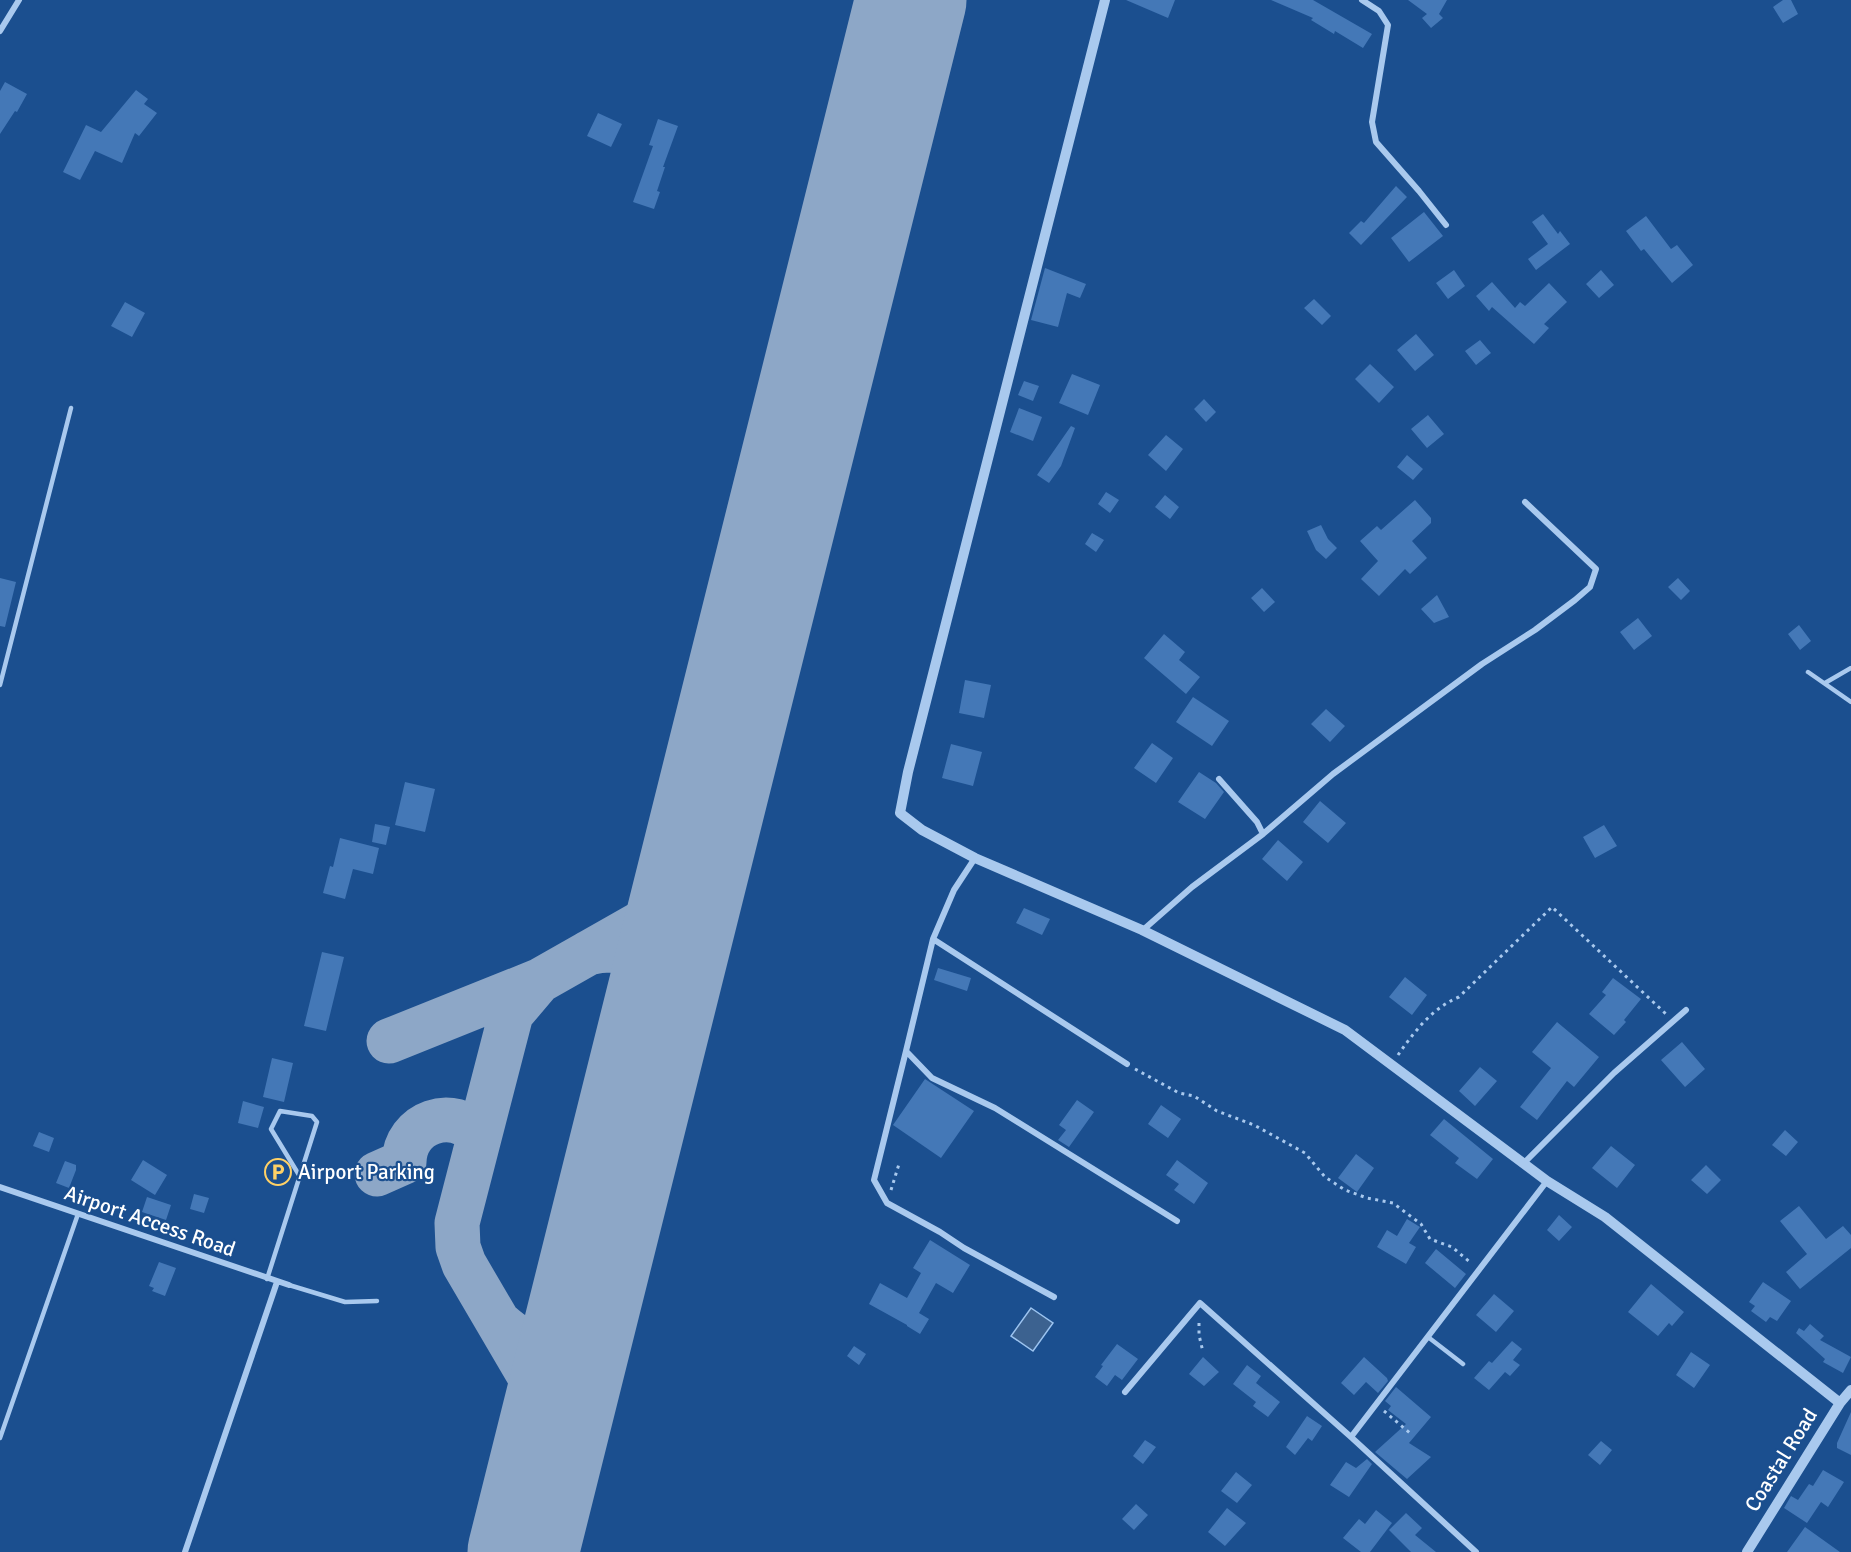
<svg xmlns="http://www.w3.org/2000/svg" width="1851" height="1552" font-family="Signika,sans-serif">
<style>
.water{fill:#3c6290;stroke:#9cc4f0;stroke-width:1.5}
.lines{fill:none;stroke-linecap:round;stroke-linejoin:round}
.taxiway{stroke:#8da7c7;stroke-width:45}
.runway{stroke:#8da7c7;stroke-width:111}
.building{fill:#4478b7}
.path{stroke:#a9c9ee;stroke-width:3;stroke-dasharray:3 4.5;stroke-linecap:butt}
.service{stroke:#a9c9ee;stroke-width:4.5}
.minor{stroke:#a9c9ee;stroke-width:6}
.tertiary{stroke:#a9c9ee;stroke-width:10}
.labels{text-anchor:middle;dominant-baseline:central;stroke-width:4.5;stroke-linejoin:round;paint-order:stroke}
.poi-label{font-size:21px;fill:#fff;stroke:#1b4f8f;text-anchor:start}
.street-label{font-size:21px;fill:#fff;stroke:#1b4f8f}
</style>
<rect width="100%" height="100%" fill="#1b4f8f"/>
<path class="water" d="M 1031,1308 L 1053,1323 L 1033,1351 L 1011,1336 Z"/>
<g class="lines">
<path class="taxiway" d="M 588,953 C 596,951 603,950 611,950 C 630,952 659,966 659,988 C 660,1006 653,1027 650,1044
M 539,981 L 511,1014 L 457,1223 L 458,1247 L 464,1264 L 556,1421
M 389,1041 L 539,981 L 687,897
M 377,1174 L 404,1162 C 405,1122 453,1105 479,1136
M 498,1322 C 505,1328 512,1335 521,1338 C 539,1344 565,1335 576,1319 C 581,1311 584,1301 588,1293"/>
<path class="runway" d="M 523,1552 L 911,0"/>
</g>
<path class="building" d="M 1126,0 L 1175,0 L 1168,18 Z
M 1271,0 L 1313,0 L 1372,34 L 1363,48 L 1335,31 L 1334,34 L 1311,20 L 1313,18 Z
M 1408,0 L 1447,0 L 1439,14 L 1443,18 L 1431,28 L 1422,18 L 1427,14 Z
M 1783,0 L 1791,0 L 1798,14 L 1783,23 L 1773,7 Z
M 5,82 L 27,94 L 17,112 L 15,111 L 0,134 L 0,91 Z
M 136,90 L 148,99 L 144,104 L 157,113 L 139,136 L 135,133 L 122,163 L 95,151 L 80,180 L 63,172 L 86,125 L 101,132 Z
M 598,113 L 622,124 L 611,147 L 587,136 Z
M 658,119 L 678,126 L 663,167 L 665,167 L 657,191 L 660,192 L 654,209 L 633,202 L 653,146 L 649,145 Z
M 1396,186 L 1407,197 L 1361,245 L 1349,233 L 1361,221 L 1364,223 Z
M 1424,212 L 1443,236 L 1409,262 L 1391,238 Z
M 1543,214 L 1558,234 L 1560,231 L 1570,244 L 1536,270 L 1528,259 L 1548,244 L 1532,222 Z
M 1646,216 L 1671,249 L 1677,245 L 1693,265 L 1672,283 L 1644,249 L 1641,251 L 1626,231 Z
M 1045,268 L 1086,284 L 1080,298 L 1067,293 L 1058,327 L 1031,320 Z
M 1454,270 L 1465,286 L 1448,299 L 1436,283 Z
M 1601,270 L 1614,285 L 1599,298 L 1586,284 Z
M 1492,282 L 1515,308 L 1520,302 L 1525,306 L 1549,283 L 1567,302 L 1544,324 L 1549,328 L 1534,344 L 1492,307 L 1489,311 L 1476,296 Z
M 1314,299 L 1331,316 L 1322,325 L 1304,308 Z
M 125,302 L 145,313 L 132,337 L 111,326 Z
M 1416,334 L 1434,355 L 1415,371 L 1397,350 Z
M 1480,340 L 1491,353 L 1476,365 L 1465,351 Z
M 1370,364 L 1394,387 L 1379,403 L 1355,379 Z
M 1072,374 L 1100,385 L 1088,415 L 1059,403 Z
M 1024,381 L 1039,386 L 1033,401 L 1018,395 Z
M 1204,399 L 1216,412 L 1206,422 L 1194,409 Z
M 1019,408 L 1042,417 L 1033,441 L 1010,432 Z
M 1428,415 L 1444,434 L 1427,448 L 1411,429 Z
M 1071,426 L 1075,428 L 1061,466 L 1049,483 L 1037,475 Z
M 1166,435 L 1183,449 L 1166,471 L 1148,455 Z
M 1407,455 L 1423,469 L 1413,480 L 1397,467 Z
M 1106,492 L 1119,500 L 1110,513 L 1098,504 Z
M 1165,495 L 1179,507 L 1170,519 L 1155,507 Z
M 1415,500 L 1431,518 L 1431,523 L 1412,541 L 1427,558 L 1410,574 L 1405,569 L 1379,596 L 1361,579 L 1378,561 L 1360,541 L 1377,526 L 1381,530 Z
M 1321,525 L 1328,539 L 1337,548 L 1326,559 L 1316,550 L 1307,531 Z
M 1092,533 L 1104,540 L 1096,552 L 1085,544 Z
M 0,578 L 16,582 L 5,627 L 0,626 Z
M 1678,578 L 1690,591 L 1681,600 L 1668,587 Z
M 1262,588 L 1275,602 L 1264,612 L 1251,598 Z
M 1437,595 L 1449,617 L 1434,623 L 1421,609 Z
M 1638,618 L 1652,636 L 1634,650 L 1620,632 Z
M 1799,625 L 1811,641 L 1800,650 L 1788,634 Z
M 1164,634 L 1185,652 L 1179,660 L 1200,677 L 1186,694 L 1144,658 Z
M 965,680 L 991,685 L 984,718 L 959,713 Z
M 1193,697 L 1229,721 L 1212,746 L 1176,722 Z
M 1326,709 L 1345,726 L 1330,742 L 1311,724 Z
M 1152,743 L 1173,758 L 1156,783 L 1134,768 Z
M 951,744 L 982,752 L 973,786 L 942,778 Z
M 1199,772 L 1216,783 L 1224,792 L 1205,819 L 1178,802 Z
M 405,782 L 435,789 L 425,832 L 395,825 Z
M 1320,801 L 1346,823 L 1328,843 L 1303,822 Z
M 375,824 L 390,827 L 386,845 L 372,842 Z
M 1604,825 L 1617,846 L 1595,858 L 1583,837 Z
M 340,838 L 379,848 L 373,874 L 353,869 L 345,899 L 323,893 L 330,866 L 333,867 Z
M 1278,840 L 1303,862 L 1287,881 L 1262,859 Z
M 1024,908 L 1050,919 L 1042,935 L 1016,923 Z
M 322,952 L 344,957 L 326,1031 L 304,1026 Z
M 938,968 L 971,978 L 967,991 L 934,980 Z
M 1405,977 L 1427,995 L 1412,1015 L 1389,997 Z
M 1613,978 L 1641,999 L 1624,1020 L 1626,1022 L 1614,1035 L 1589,1014 L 1606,995 L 1602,992 Z
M 1557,1022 L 1599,1057 L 1574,1087 L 1567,1081 L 1537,1120 L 1520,1107 L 1551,1068 L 1532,1052 Z
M 1682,1042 L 1705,1069 L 1685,1087 L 1661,1060 Z
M 272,1058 L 293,1063 L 284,1102 L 263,1097 Z
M 1480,1067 L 1497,1081 L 1475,1106 L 1459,1091 Z
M 925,1079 L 974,1111 L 941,1158 L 893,1125 Z
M 1077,1100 L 1094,1112 L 1069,1147 L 1058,1140 L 1066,1130 L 1059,1125 Z
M 243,1101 L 264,1107 L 258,1128 L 238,1123 Z
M 1161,1105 L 1181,1119 L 1168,1138 L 1148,1124 Z
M 1444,1119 L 1493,1159 L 1477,1179 L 1455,1163 L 1459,1158 L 1430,1135 Z
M 1785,1130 L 1798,1142 L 1786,1156 L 1772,1145 Z
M 39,1132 L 54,1138 L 49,1152 L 33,1146 Z
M 1611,1146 L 1635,1165 L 1617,1188 L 1592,1168 Z
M 1356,1154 L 1374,1168 L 1357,1192 L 1338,1178 Z
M 143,1160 L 167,1175 L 155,1195 L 131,1180 Z
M 1177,1160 L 1208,1183 L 1194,1204 L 1174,1190 L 1179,1184 L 1166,1175 Z
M 65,1161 L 76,1165 L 76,1170 L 69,1188 L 56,1183 Z
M 1706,1165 L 1721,1180 L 1707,1194 L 1691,1180 Z
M 194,1194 L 209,1198 L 204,1213 L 190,1209 Z
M 147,1197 L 171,1205 L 166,1220 L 142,1212 Z
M 1799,1206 L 1826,1239 L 1843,1226 L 1851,1235 L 1851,1248 L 1800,1289 L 1786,1272 L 1807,1254 L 1780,1221 Z
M 1559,1215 L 1572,1227 L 1559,1241 L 1547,1230 Z
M 1407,1219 L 1420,1227 L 1409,1243 L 1416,1247 L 1406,1264 L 1377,1247 L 1387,1230 L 1397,1236 Z
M 930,1240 L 970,1265 L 953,1293 L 936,1283 L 919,1313 L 929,1319 L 920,1334 L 907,1326 L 907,1325 L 869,1304 L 880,1283 L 907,1298 L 921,1273 L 913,1268 Z
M 1436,1249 L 1466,1274 L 1455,1288 L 1425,1263 Z
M 159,1262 L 176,1268 L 165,1296 L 152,1291 L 154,1288 L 149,1286 Z
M 1763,1282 L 1791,1301 L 1777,1321 L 1770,1317 L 1766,1322 L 1751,1311 L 1755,1306 L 1749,1302 Z
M 1651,1284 L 1684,1312 L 1672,1326 L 1669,1323 L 1658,1336 L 1628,1312 Z
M 1494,1294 L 1514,1311 L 1496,1332 L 1476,1315 Z
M 1810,1324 L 1824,1336 L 1820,1340 L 1851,1357 L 1843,1373 L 1823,1362 L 1825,1359 L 1796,1333 L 1799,1328 L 1804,1331 Z
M 1512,1341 L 1522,1349 L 1513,1360 L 1520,1365 L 1510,1376 L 1505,1372 L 1489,1390 L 1474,1378 L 1489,1361 L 1492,1363 Z
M 1117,1344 L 1138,1359 L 1122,1380 L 1115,1375 L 1107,1386 L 1095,1377 L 1103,1366 L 1101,1365 Z
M 854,1346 L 866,1354 L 859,1365 L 847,1356 Z
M 1691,1352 L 1710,1365 L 1694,1388 L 1676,1375 Z
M 1203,1357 L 1219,1372 L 1204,1386 L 1189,1374 Z
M 1364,1357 L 1387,1378 L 1388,1381 L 1378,1393 L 1366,1382 L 1354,1395 L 1341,1383 Z
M 1247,1365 L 1261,1376 L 1256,1383 L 1280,1402 L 1268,1417 L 1253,1406 L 1256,1402 L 1233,1384 Z
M 1396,1387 L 1431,1417 L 1409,1443 L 1431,1457 L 1407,1479 L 1375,1452 L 1406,1424 L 1388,1410 L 1391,1406 L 1385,1401 Z
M 1851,1412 L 1851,1455 L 1837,1448 L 1837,1443 Z
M 1307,1416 L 1322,1426 L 1312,1441 L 1308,1438 L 1295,1455 L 1286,1447 Z
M 1145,1440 L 1156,1447 L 1143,1464 L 1133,1456 Z
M 1601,1441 L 1612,1450 L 1600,1465 L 1588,1455 Z
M 1367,1459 L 1372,1464 L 1349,1497 L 1330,1485 L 1346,1462 L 1356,1468 Z
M 1823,1470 L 1844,1482 L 1828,1507 L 1821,1502 L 1807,1523 L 1784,1508 L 1791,1496 L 1798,1500 L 1809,1484 L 1813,1486 Z
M 1236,1472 L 1252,1485 L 1237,1503 L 1221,1491 Z
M 1136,1504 L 1148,1515 L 1134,1530 L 1122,1519 Z
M 1227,1508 L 1246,1523 L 1225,1546 L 1208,1532 Z
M 1376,1510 L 1392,1523 L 1370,1552 L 1361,1552 L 1343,1538 L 1359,1519 L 1365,1524 Z
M 1406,1513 L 1422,1528 L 1415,1535 L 1436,1552 L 1411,1552 L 1389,1530 Z
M 1805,1527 L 1840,1552 L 1787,1552 Z"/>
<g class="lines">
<path class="path" d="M 1398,1055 C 1414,1032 1432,1008 1459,997 L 1552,907 L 1666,1014
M 1135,1069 L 1179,1093 L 1194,1096 L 1217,1111 L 1254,1125 L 1305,1153 L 1325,1177 L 1345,1190 L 1367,1198 L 1393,1203 L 1421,1224 L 1430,1239 L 1452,1247 L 1471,1263
M 891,1190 L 899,1164
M 1199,1323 L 1199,1335 L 1203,1352
M 1384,1411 L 1411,1434"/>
<path class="service" d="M 1808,672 L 1851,702
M 1825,683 L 1851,668
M 0,685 L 71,408
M 267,1279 L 317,1122 L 312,1116 L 280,1111 L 271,1129 L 299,1175
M 289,1285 L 345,1302 L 377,1301
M 1428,1337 L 1463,1364
M 0,1438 L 78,1214"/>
<path class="minor" d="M 1362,0 L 1379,11 L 1388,25 L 1372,122 L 1376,142 L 1419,191 L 1446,225
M 0,31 L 19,0
M 1263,834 L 1333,774 L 1482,664 L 1535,630 L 1575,600 L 1590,587 L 1596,569 L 1525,502
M 975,858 L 954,890 L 933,939 L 1127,1064
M 1143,930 L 1192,887 L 1263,834 L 1257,822 L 1219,779
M 933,939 L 906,1051 L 932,1078 L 995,1108 L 1177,1221
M 906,1051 L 874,1180 L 887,1203 L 940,1232 L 964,1248 L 1054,1297
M 1524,1163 L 1614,1073 L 1686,1010
M 0,1187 L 289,1285
M 1125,1392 L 1200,1303 L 1351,1437 L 1476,1552
M 1351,1437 L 1547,1181
M 185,1552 L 277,1282"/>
<path class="tertiary" d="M 1105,0 L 908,772 L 900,813 L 922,830 L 975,858 L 1142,930 L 1345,1030 L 1547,1181 L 1605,1217 L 1840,1403
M 1747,1552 L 1840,1403 L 1851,1390"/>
</g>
<defs>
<symbol id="parking-ring" viewBox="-11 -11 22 22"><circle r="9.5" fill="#1b4f8f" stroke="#ffd166" stroke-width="1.5"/><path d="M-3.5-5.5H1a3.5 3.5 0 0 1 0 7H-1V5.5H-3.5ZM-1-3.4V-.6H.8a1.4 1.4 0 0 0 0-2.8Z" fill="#ffd166"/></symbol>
</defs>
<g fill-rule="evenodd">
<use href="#parking-ring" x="263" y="1157" width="30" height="30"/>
</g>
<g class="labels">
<g class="poi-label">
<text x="298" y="1172">Airport Parking</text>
</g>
<g class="street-label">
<text transform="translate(150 1221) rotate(19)">Airport Access Road</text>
<text transform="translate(1781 1460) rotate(-58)">Coastal Road</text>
</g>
</g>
</svg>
